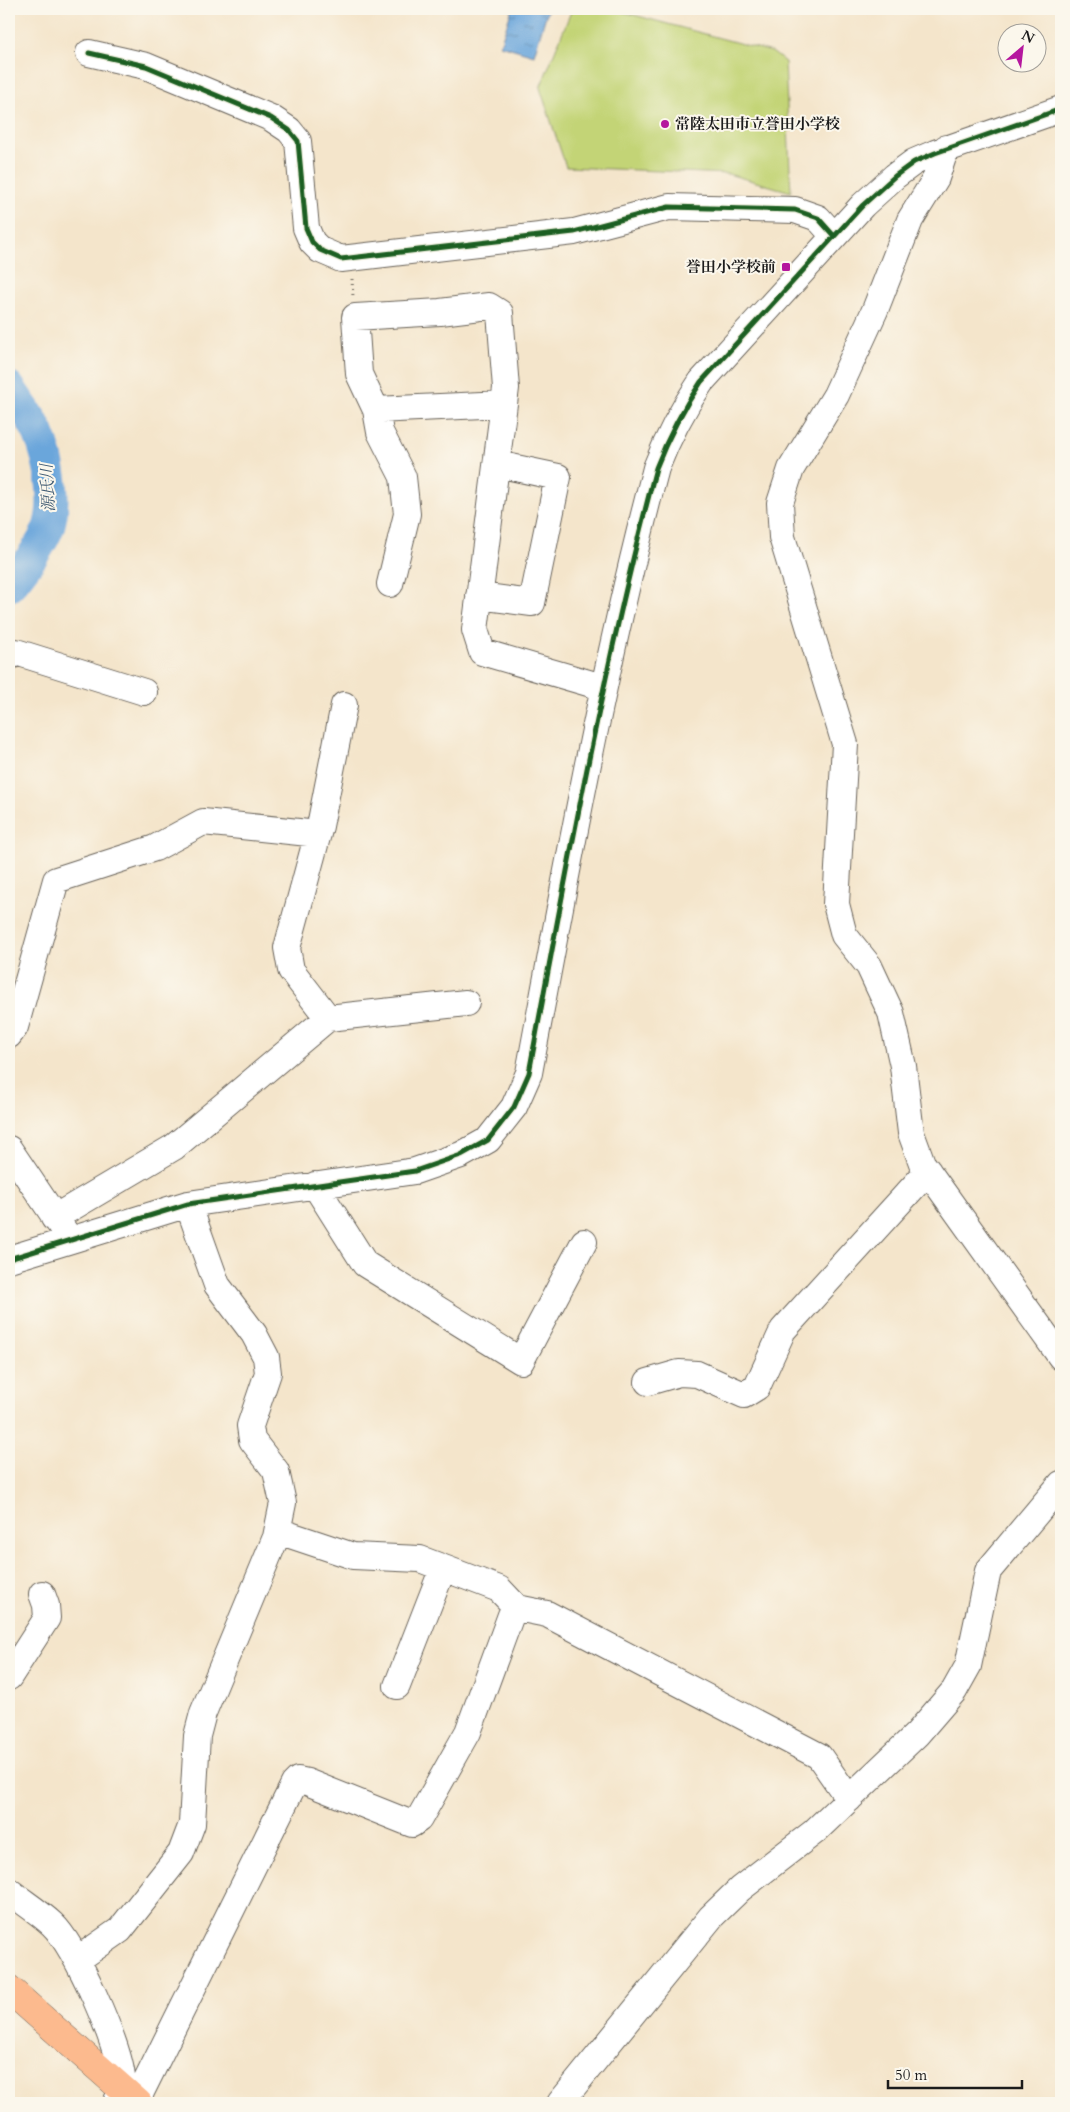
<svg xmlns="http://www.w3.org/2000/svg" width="1070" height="2112" font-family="Cardo,'Noto Serif JP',serif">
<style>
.pitch{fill:#c3d476;stroke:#707849}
.water{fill:url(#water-ripples);stroke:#43617c}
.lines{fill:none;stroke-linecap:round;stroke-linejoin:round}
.river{stroke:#6aa6db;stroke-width:32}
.minor-casing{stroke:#686259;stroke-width:28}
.major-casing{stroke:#686259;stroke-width:29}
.path{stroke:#686259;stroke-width:3;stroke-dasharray:1 4;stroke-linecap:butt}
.minor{stroke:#fff;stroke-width:26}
.major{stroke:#fcba8e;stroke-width:28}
.cycleway-casing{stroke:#fbf7ec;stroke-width:8}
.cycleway{stroke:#1b5e20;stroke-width:5}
.poi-dot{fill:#b5179e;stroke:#fbf7ec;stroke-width:2}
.labels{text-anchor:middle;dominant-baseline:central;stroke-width:4;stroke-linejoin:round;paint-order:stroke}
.poi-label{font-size:15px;font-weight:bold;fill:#1c1c1c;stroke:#fbf7ec;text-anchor:start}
.water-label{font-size:16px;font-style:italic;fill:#3f5a72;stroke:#fbf7ec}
</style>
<defs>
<pattern id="water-ripples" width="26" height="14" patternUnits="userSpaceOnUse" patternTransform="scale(1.25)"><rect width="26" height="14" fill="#6aa6db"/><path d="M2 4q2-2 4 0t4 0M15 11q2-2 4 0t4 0" fill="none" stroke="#5686b1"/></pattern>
</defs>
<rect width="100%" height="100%" fill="#fbf7ec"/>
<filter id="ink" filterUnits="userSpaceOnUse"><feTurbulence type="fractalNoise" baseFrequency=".02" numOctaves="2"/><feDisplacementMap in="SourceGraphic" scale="10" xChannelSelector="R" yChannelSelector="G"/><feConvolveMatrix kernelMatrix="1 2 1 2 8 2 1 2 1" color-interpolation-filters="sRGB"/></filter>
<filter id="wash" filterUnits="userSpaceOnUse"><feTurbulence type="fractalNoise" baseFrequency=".0096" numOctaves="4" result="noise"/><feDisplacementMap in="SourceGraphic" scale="20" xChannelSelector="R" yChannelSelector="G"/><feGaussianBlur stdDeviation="1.12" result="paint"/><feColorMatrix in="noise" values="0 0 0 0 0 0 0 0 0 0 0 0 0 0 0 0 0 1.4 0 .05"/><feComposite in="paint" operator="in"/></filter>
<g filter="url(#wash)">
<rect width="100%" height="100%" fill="#f4e5cb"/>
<path class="pitch" d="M 572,9 L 612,9 L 772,52 L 785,62 L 791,192 L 728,174 L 566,167 L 540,88 Z"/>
<path class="water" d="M 512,9 L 548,9 L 534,55 L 500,45 Z"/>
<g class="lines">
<path class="river" d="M 9,387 C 17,399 25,410 33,422 C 48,448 58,496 49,526 C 44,542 21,573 9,586"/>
</g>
</g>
<g filter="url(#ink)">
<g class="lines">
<defs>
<path id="minor" d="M 89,53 L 146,66 L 271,118 L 289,130 L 298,141 L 306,228 L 312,242 L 320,250 L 341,259 L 574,232 L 669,207 L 795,210 L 818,218 L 834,236
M 946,148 L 936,178 L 910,220 L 875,310 L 836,395 L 791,469 L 780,503 L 782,537 L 845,744 L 836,904 L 844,935 L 869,966 L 891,1013 L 903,1066 L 911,1133 L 922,1163 L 1061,1357
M 376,410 L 504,404
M 390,584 L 407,514 L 403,477 L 380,432 L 376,410 L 359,374 L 355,317 L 440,312 L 489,306 L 500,313 L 506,388 L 475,630 L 482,652 L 602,687
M 479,596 L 532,603 L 558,477 L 497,464
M 9,657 L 16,652 L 144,692
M 328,1018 L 291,970 L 287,948 L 320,826 L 344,705
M 9,1035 L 15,1027 L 56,880 L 155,848 L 203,822 L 318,834
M 9,1149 L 65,1232
M 315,1185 L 365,1264 L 521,1361 L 584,1242
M 54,1218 L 174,1147 L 328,1018 L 466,1003
M 9,1259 L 188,1204 L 415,1171 L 461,1155 L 488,1140 L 514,1107 L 529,1073 C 567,870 603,668 656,468 C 668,437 682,410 701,382 L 863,205 L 895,176 L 914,162 L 935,153 L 1061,109
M 648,1382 L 679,1373 L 697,1374 L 744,1395 L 757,1387 L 783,1330 L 928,1171
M 278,1531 L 353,1556 L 420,1559 L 499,1589 L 517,1608
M 9,1677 L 47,1618 L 46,1605 L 42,1594
M 397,1686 L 443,1568
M 9,1891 C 23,1902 39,1912 52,1924 C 76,1946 118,2044 122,2077 C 123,2087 120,2095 116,2103
M 77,1960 L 120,1930 L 181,1853 L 192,1824 L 197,1736 L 203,1713 L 276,1537 L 283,1503 L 276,1471 L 252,1440 L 250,1426 L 268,1373 L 266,1357 L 254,1334 L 217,1285 L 188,1204
M 136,2102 L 294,1784 L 298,1780 L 307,1782 L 412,1824 L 419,1819 L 468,1732 L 511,1615 L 517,1608 L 547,1614 L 819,1756 L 849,1799
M 560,2103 L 711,1917 L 740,1889 L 814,1832 L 917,1734 L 954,1691 L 968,1666 L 988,1571 L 1061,1484"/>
<path id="major" d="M 9,1989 L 138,2103"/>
</defs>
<use href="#minor" class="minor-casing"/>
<use href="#major" class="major-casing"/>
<path class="path" d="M 352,279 L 353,297"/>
<use href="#minor" class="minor"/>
<use href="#major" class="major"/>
<defs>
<path id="cycleway" d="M 89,53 L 146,66 L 271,118 L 289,130 L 298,141 L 306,228 L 312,242 L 320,250 L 341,259 L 574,232 L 669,207 L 795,210 L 818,218 L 834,236
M 9,1259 L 188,1204 L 415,1171 L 461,1155 L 488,1140 L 514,1107 L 529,1073 C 567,870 603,668 656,468 C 668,437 682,410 701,382 L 863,205 L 895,176 L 914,162 L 935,153 L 1061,109"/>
</defs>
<use href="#cycleway" class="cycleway-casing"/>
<use href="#cycleway" class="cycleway"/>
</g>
</g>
<g class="poi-dot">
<circle cx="665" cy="124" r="5"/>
<rect x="781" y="262" width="10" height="10" rx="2.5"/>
</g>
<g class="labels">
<g class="poi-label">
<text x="675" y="124">常陸太田市立誉田小学校</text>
<text x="776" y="267" text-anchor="end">誉田小学校前</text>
</g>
<g class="water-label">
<text transform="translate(48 488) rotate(-93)">源氏川</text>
</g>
</g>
<rect width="1070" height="2112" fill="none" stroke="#fbf7ec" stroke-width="30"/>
<g transform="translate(1022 48) rotate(28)"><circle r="24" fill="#fbf7ec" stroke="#a29f99"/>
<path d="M0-4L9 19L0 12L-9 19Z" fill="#b5179e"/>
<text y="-8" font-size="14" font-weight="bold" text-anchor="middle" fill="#1c1c1c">N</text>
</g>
<path d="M888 2080v8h134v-8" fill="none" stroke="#1c1c1c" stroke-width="2.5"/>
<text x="895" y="2080" font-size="15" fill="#1c1c1c" stroke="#fbf7ec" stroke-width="4" paint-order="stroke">50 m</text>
</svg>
